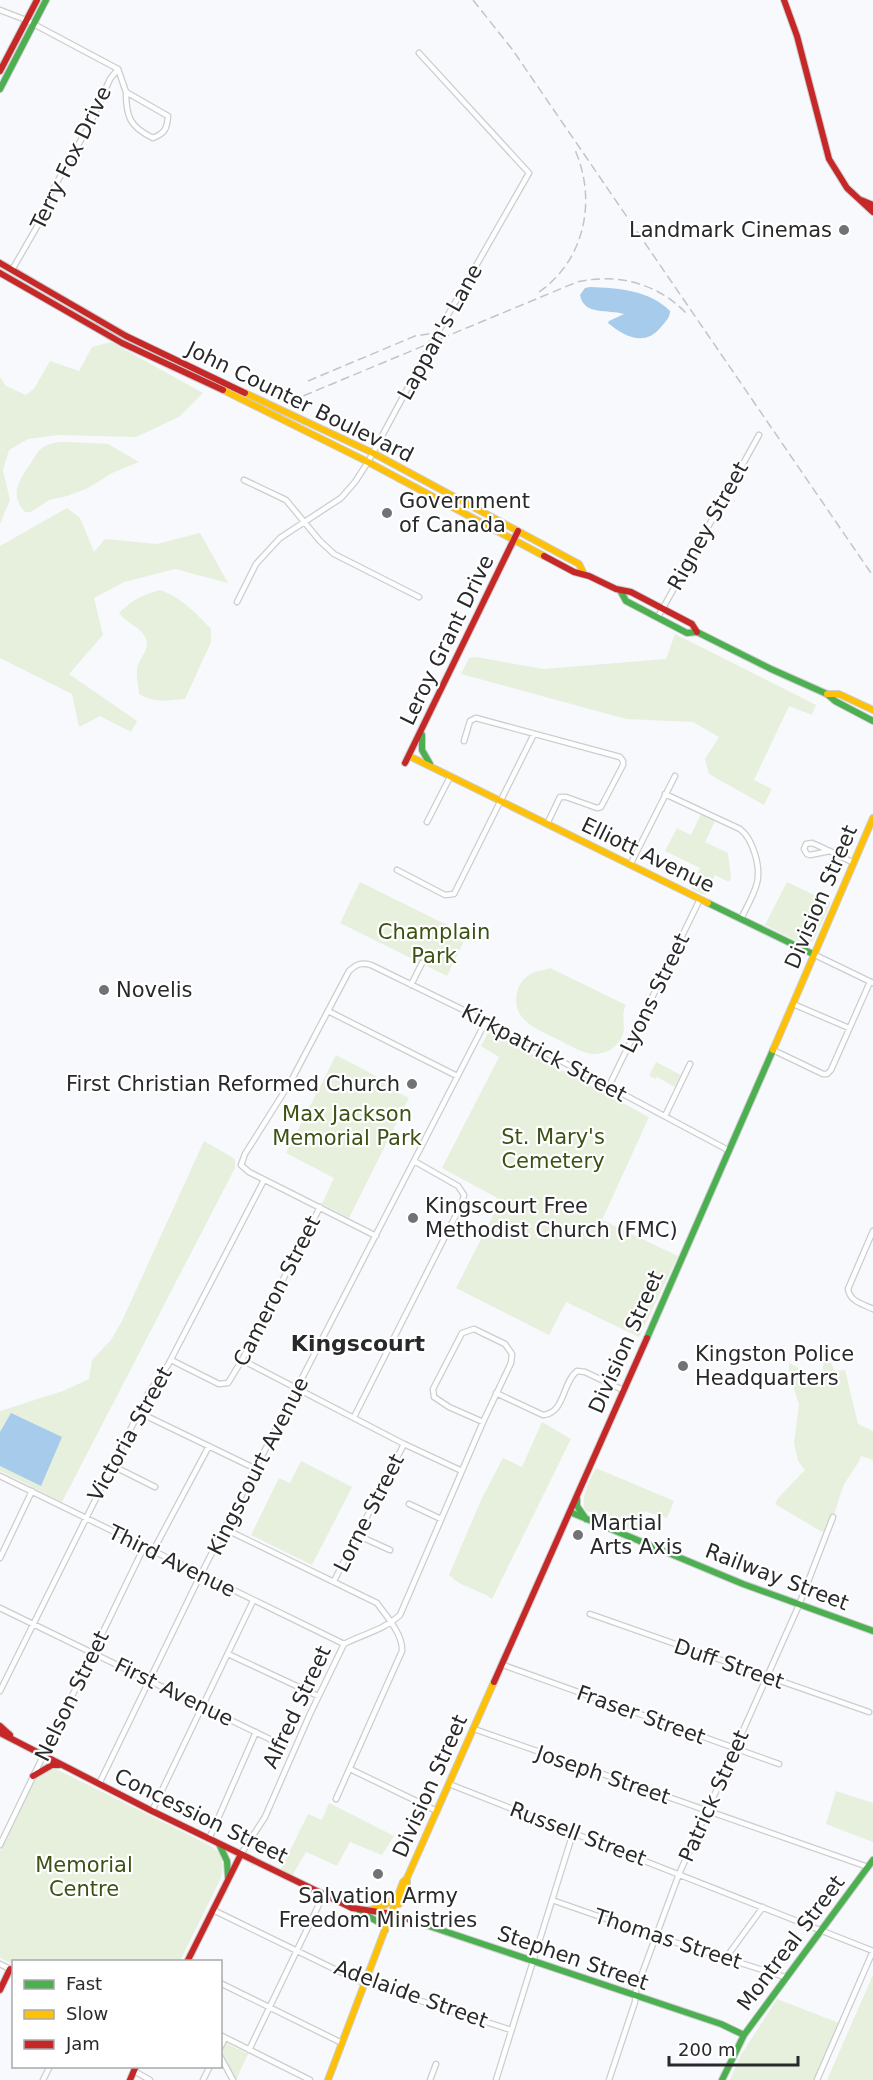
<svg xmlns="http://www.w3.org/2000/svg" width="873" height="2080" font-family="'DejaVu Sans',sans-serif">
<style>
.green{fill:#e6f0dd}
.water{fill:#a7cbea}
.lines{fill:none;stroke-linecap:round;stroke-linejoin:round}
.street-casing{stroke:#cccdcf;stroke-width:7}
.fast-casing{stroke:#cccdcf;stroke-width:8}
.slow-casing{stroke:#cccdcf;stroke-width:8}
.jam-casing{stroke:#cccdcf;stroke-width:8}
.street{stroke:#fefeff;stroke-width:4.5}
.fast{stroke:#4caf50;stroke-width:6}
.slow{stroke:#ffc107;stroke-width:6}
.jam{stroke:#c62828;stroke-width:6}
.rail{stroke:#c4c4c6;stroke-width:1.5;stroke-dasharray:9 4.5;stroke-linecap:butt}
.poi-dot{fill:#717274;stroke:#fff;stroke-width:2}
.labels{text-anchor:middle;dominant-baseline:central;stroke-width:4.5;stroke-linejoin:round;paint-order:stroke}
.street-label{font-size:21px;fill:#29292b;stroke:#fff}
.poi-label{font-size:21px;fill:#29292b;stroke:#fff;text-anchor:start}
.park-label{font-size:21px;fill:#3c5113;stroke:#fff}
.neighbourhood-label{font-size:22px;font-weight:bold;fill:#29292b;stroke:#fff}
</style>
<rect width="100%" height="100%" fill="#f7f9fc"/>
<path class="green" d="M 111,342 L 203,393 L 179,417 L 136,437 L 58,435 L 28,439 L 9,450 L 3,470 L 10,500 L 0,524 L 0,377 L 6,386 L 26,395 L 34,389 L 50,361 L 79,371 L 92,347 Z
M 69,442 L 108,444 L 139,462 L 112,473 L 88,488 L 67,496 L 49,500 L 31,512 L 25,512 C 9,495 19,480 31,463 C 34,458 38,451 42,448 C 50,442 60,442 69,442 Z
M 67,508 L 80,518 L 94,552 L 105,539 L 157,544 L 200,533 L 228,583 L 175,569 L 124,582 L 94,598 L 103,635 L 69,674 L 137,721 L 131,732 L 100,716 L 79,727 L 72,694 L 0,658 L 0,546 Z
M 160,590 C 181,597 196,613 211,629 L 211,642 L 185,699 C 167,700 156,704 139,694 C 139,687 136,677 137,670 C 139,656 153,649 144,635 C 137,625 125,622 119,613 C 132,600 142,595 160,590 Z
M 675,634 L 816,705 L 812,715 L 789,706 L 754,780 L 772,789 L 764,805 L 709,774 L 705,759 L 719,737 L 693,722 L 626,719 L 461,674 L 469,658 L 476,657 L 544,669 L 666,659 Z
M 701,814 L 715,821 L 705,842 L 728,853 L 731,878 L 729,882 L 715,875 L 705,895 L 691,889 L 700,868 L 665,851 L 677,828 L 691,835 Z
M 360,882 L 467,935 L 447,976 L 340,923 Z
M 787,882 L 831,903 L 813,941 L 805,945 L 765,925 Z
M 550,968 L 626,1005 C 618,1020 632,1031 614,1047 C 608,1052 601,1054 593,1054 C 581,1053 569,1045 559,1040 C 539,1030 511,1021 517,993 C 518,986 523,979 529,975 C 536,970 544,971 550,968 Z
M 489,1031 L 649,1117 L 602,1220 L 678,1256 L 639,1337 L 566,1302 L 549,1335 L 456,1288 L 501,1200 L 442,1168 L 499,1057 L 481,1046 Z
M 336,1055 L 391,1084 L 389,1088 L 409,1098 L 349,1218 L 322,1204 L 334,1178 L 286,1153 Z
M 656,1062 L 681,1075 L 675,1087 L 657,1077 L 656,1079 L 649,1076 Z
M 204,1141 L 235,1159 L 235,1168 L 62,1502 L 0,1471 L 0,1411 L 63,1391 L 89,1379 L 92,1360 L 111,1340 L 122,1321 Z
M 824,1360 L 831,1363 L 835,1371 L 845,1370 L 858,1424 L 873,1431 L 873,1460 L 861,1456 C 857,1467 849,1475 844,1485 C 837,1501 835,1520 824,1533 L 775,1504 L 778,1498 L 805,1470 L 798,1461 L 794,1443 L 799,1405 L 789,1372 L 789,1363 L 821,1380 Z
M 542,1422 L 571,1439 L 492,1599 C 479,1589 460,1587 449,1575 L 482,1498 L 503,1458 L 522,1467 Z
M 301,1461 L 352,1487 L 312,1565 L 251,1535 L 279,1478 L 290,1483 Z
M 596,1468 L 674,1501 L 667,1518 L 644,1511 L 636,1532 L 585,1510 C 580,1497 590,1480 596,1468 Z
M 54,1768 L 211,1846 C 223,1853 224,1865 221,1878 L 180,1961 L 14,1962 L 13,1964 L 0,1958 L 0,1851 L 34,1780 Z
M 836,1791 L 873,1803 L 873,1842 L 826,1824 Z
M 329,1803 L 394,1836 L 382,1855 L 350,1842 L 337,1866 L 306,1852 L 292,1876 L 281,1869 L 308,1814 L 322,1820 Z
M 873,1975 L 873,2080 L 827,2080 Z
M 777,1999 L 839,2023 L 814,2080 L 730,2080 L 741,2055 Z
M 226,2043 L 248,2054 L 236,2080 L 222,2051 Z"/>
<path class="water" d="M 590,287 C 618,288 649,290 670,311 C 670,318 665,322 661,327 C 645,347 625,337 608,323 L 609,321 L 624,314 C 608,309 584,316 580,295 L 585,288 Z
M 11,1413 L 62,1437 L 41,1486 L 0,1466 L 0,1432 Z"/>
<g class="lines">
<defs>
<path id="street" d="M 0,10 L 26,20 L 118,69
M 118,69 L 126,92 L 168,116 C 167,129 165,133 153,138 C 130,127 126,117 126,92
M 12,270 L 42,218 L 48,198 L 90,124 L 110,79 L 118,69
M 244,480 L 286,500 L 320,541 L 334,554 L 419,597
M 237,602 L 256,564 L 280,538 L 341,498 L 355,482 L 368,462 L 433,341 L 529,173 L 419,53
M 658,617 L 759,435
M 464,741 L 470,721 L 476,718 L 620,757 L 623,761 L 623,765 L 601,807 L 597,808 L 566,797 L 560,797 L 547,824
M 665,794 L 740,829 C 753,839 761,867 757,883 C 754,895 746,908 741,919
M 427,822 L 450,777
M 830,851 L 810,855 L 807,854 L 804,849 L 806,844 L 812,843 C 826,849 840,856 854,863
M 630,865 L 675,776
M 397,870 L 445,895 L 454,894 L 534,734
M 813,954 L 873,983
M 411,985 L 422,963
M 793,1004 L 849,1028
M 328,1011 L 457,1076
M 773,1050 L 823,1074 L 827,1074 L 831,1070 L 870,982
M 609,1086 L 700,899
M 665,1116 L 690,1064
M 873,1231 L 848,1289 C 850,1302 863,1304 873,1309
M 376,1236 L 249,1172 L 241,1165 L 245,1154 L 291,1081 L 349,971 C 357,964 361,962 371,965 L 486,1021 L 728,1150
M 171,1360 L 219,1384 L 228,1383 L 242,1360 L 320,1207
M 242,1360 L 404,1444 L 462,1471
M 496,1393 L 543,1415 C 565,1413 562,1383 577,1371 L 585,1372 L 623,1390
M 138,1412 L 256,1469
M 354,1417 L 462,1203 L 464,1195 L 458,1186 L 414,1161
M 111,1465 L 155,1487
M 0,1476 L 344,1644
M 409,1504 L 441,1519
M 225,1529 L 377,1603 C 386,1616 403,1634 402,1651 L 336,1799
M 357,1535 L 390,1550
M 153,1551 L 209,1446
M 0,1558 L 32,1491
M 334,1581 L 404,1444
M 0,1608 L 284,1746
M 590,1614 L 869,1712
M 228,1654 L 318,1696
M 503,1665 L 779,1764
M 0,1691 L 149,1392 L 168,1365 L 264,1180
M 474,1729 L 868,1867
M 350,1769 L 437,1811
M 99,1784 L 199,1578 L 486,1021
M 449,1784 L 873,1951
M 152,1811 L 253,1601
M 209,1839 L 256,1732
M 0,1845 L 144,1547
M 241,1854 L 265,1817 L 310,1714 L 344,1644 C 363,1634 384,1630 400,1615 L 483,1422 L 511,1363 L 512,1354 L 505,1344 L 474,1329 L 462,1333 L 433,1389 L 434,1397 L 449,1407 L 483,1422
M 552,1900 L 655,1936 L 785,1977
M 213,1910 L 359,1981 L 511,2030
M 725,1959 L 763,1907
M 0,1964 L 14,1971
M 220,1983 L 342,2043
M 220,2035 L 310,2080
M 220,2048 L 225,2038
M 249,2050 L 324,1894
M 220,2056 L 233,2080
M 134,2071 L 150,2080
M 43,2080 L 50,2066
M 203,2080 L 210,2066
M 430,2080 L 436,2064
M 496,2080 L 573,1833
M 609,2080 L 635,2002 L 636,1990 L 679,1874 L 799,1605 L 833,1517
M 817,2080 L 873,1951"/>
<path id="fast" d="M 0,89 L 46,0
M 621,592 L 626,601 L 687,633 L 697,632 L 771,669 L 827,694 L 835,701 L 873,721
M 422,735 L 422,750 L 430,764
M 708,903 L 813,954
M 647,1338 L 773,1050
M 577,1499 L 577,1506 L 586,1519
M 570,1512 L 743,1584 L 873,1631
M 219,1844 L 227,1861 L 228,1877
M 360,1912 L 384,1925 L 385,1930
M 423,1924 L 721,2024 L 744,2035
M 722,2080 L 744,2035 L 873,1860"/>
<path id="slow" d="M 223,390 L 368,462 L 544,556
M 245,393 L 373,453 L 579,564 L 583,572
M 827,694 L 839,694 L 873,710
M 409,756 L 708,903
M 773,1050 L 873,818
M 399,1904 L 407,1884 L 407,1878
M 370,1910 L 385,1905 L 395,1898
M 328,2080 L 403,1882 L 407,1878 L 494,1682"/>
<path id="jam" d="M 784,0 L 797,36 L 829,159 L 847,188 L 873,212
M 0,71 L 37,0
M 861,200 L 873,205
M 0,263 L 126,336 L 245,393
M 0,273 L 122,343 L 223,390
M 544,556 L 574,572 L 589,576 L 616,589 L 631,592 L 692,624 L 697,632
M 405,763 L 518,531
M 494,1682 L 647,1338
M 0,1726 L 10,1735
M 0,1733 L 152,1811 L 352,1908 L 392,1914 L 423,1924
M 33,1776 L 52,1765 L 59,1765
M 187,1962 L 241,1854
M 0,1990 L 10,1969
M 130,2080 L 136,2066"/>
</defs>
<use href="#street" class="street-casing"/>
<use href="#fast" class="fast-casing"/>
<use href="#slow" class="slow-casing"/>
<use href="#jam" class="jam-casing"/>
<use href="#street" class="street"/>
<use href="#fast" class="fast"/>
<use href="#slow" class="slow"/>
<use href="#jam" class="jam"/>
<path class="rail" d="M 473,0 L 512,49 L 873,576
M 539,292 C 585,260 597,200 575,150
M 308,381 L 415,336 L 446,331
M 291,401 L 577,282 C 617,273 657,283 686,313"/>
</g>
<g class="poi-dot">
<circle cx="844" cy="230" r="6"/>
<circle cx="387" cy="513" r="6"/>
<circle cx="104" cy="990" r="6"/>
<circle cx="412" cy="1084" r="6"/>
<circle cx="413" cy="1218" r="6"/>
<circle cx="683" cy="1366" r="6"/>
<circle cx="578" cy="1535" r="6"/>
<circle cx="378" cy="1874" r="6"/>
</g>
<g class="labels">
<g class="street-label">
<text transform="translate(71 158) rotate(-64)">Terry Fox Drive</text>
<text transform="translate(440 332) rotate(-61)">Lappan's Lane</text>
<text transform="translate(300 402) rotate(26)">John Counter Boulevard</text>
<text transform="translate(708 526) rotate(-61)">Rigney Street</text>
<text transform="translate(447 640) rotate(-64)">Leroy Grant Drive</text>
<text transform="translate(648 855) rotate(26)">Elliott Avenue</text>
<text transform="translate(821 897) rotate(-67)">Division Street</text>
<text transform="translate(655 993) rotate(-64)">Lyons Street</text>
<text transform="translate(544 1053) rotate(28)">Kirkpatrick Street</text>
<text transform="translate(277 1291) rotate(-63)">Cameron Street</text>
<text transform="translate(626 1342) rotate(-66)">Division Street</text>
<text transform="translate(130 1434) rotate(-61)">Victoria Street</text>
<text transform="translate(258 1466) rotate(-63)">Kingscourt Avenue</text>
<text transform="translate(369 1513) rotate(-63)">Lorne Street</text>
<text transform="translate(172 1561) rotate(26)">Third Avenue</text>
<text transform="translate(777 1577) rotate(21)">Railway Street</text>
<text transform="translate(729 1664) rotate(19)">Duff Street</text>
<text transform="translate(174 1692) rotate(26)">First Avenue</text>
<text transform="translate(72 1696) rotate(-64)">Nelson Street</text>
<text transform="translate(297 1707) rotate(-65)">Alfred Street</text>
<text transform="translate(641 1715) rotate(20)">Fraser Street</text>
<text transform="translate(603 1775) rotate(19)">Joseph Street</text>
<text transform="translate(430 1786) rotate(-66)">Division Street</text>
<text transform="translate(714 1796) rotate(-66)">Patrick Street</text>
<text transform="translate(201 1816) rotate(26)">Concession Street</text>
<text transform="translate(578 1834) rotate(21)">Russell Street</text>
<text transform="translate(668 1939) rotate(18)">Thomas Street</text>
<text transform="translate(791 1943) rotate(-53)">Montreal Street</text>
<text transform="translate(573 1958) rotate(19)">Stephen Street</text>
<text transform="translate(411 1994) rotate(20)">Adelaide Street</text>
</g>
<g class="poi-label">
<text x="832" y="230" text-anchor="end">Landmark Cinemas</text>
<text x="399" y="501">Government<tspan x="399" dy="24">of Canada</tspan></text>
<text x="116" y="990">Novelis</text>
<text x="400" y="1084" text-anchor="end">First Christian Reformed Church</text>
<text x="425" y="1206">Kingscourt Free<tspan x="425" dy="24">Methodist Church (FMC)</tspan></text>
<text x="695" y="1354">Kingston Police<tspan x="695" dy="24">Headquarters</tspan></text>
<text x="590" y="1523">Martial<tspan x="590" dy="24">Arts Axis</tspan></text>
<text x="378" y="1896" text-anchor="middle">Salvation Army<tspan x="378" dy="24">Freedom Ministries</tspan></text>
</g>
<g class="park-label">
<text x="434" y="932">Champlain<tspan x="434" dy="24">Park</tspan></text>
<text x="347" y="1114">Max Jackson<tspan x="347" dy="24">Memorial Park</tspan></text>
<text x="553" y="1137">St. Mary's<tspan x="553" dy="24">Cemetery</tspan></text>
<text x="84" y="1865">Memorial<tspan x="84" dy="24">Centre</tspan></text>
</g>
<g class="neighbourhood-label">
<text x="358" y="1343">Kingscourt</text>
</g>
</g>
<rect x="12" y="1960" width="210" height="108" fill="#ffffff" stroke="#a9a9aa" stroke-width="1.5"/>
<rect x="24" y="1980" width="30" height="9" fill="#4caf50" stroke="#a9a9aa" stroke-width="1.5"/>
<text x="66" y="1990" font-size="18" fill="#29292b">Fast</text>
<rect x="24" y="2010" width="30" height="9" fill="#ffc107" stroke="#a9a9aa" stroke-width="1.5"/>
<text x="66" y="2020" font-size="18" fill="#29292b">Slow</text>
<rect x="24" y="2040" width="30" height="9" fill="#c62828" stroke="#a9a9aa" stroke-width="1.5"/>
<text x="66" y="2050" font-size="18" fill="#29292b">Jam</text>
<path d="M669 2056v9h129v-9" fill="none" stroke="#29292b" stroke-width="3"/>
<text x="678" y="2056" font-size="18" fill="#29292b" stroke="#ffffff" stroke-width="4.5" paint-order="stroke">200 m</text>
</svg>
